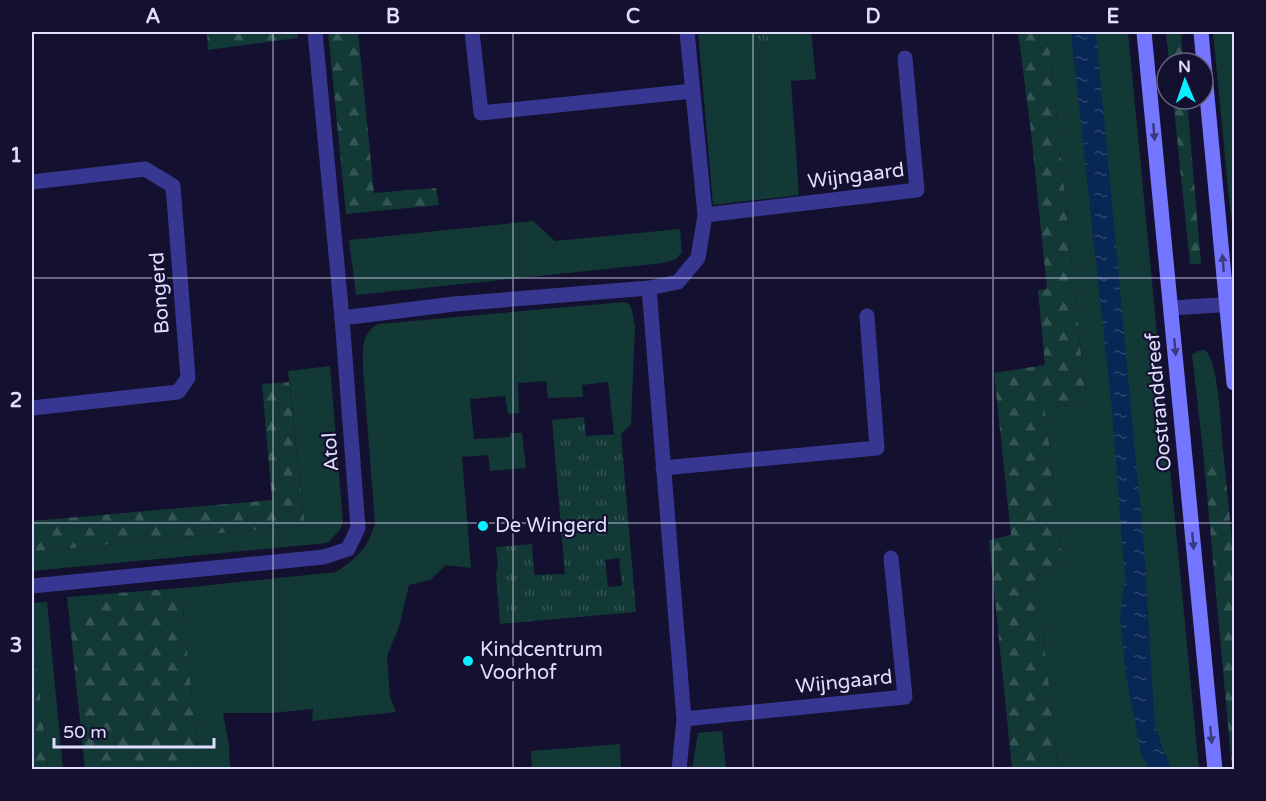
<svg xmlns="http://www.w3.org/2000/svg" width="1266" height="801" font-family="'Varela Round',sans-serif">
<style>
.green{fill:#123936}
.forest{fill:url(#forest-firs)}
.park{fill:url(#park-tufts);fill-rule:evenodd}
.water{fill:url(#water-ripples)}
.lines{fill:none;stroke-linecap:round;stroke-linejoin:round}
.minor{stroke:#373791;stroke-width:15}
.tertiary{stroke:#373791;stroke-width:15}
.secondary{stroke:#7476ff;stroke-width:15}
.oneway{fill:#3a3982}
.grid{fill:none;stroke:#e0ddff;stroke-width:1.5;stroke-opacity:0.55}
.poi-dot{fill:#09efff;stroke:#14102f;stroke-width:2}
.labels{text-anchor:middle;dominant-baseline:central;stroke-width:4.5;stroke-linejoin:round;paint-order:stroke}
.street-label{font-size:20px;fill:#e0ddff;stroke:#14102f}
.poi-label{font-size:20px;fill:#e0ddff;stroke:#14102f;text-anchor:start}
.neatline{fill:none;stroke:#e0ddff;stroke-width:2}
.grid-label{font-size:20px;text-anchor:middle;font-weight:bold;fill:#e0ddff}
</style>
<defs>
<pattern id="forest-firs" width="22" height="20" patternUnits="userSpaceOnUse" patternTransform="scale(1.5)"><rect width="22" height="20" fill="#123936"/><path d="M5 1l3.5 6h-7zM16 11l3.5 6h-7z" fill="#345554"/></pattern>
<pattern id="park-tufts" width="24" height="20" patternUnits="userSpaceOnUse" patternTransform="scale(1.5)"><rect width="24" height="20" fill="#123936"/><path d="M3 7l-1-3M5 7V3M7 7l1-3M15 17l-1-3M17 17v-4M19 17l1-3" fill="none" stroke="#345554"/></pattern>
<pattern id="water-ripples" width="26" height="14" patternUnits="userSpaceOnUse" patternTransform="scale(1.5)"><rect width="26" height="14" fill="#082754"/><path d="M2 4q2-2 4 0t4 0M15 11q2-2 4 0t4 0" fill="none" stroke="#2c466e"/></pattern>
</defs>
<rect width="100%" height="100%" fill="#14102f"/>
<path class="green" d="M 698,32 L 811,32 L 816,79 L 791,81 L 799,195 L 713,205 Z
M 1048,32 L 1128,32 L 1199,769 L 1058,769 L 1037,576 L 1063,571 L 1045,408 L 1086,403 Z
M 1213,32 L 1234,32 L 1234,233 L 1230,209 Z
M 533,221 L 555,241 L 680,229 L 682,252 L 676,259 L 664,263 L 356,295 L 349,240 Z
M 624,302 L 629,304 L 632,310 L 635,326 L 631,424 L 621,434 L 614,434 L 608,382 L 582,385 L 583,397 L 548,398 L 546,381 L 518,383 L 519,413 L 508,414 L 505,396 L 470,399 L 474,439 L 510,437 L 510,433 L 522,433 L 526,468 L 490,471 L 488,455 L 462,457 L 471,568 L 446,565 L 430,580 L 409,585 L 399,627 L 387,656 L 390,697 L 396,712 L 312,721 L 313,709 L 272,713 L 223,713 L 229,745 L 230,769 L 199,769 L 181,588 L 336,572 C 356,559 369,547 375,523 L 363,370 C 363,352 360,334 378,324 Z
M 1205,350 C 1219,361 1221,430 1223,450 L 1203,451 L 1192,355 L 1198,351 Z
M 330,366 L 343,522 L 340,530 L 327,543 L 32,571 L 32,552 L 305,525 L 288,371 Z
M 105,594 L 79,616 L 71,634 L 67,597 Z
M 47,602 L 63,769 L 48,769 L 32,621 L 32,603 Z
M 722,731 L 726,769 L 692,769 L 698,733 Z
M 620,744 L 621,769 L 532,769 L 531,751 Z"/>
<path class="forest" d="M 207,32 L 297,32 L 298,38 L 208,50 Z
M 328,32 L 358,32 L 374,193 L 436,188 L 439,205 L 346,214 Z
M 1018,32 L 1048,32 L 1086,403 L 1045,408 L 1063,571 L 1037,576 L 1058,769 L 1012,769 L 989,540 L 1011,535 L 994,373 L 1045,365 L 1038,290 L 1047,289 L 1031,132 Z
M 1166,32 L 1181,32 L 1183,63 L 1169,63 Z
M 1173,99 L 1187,99 L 1201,264 L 1190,264 Z
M 289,382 L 305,525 L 32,552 L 32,521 L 272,500 L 262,384 Z
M 1223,450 L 1234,560 L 1234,770 L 1232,769 L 1203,451 Z
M 181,588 L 199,769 L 85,769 L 71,634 L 79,616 L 105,594 Z
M 32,621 L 48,769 L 32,769 Z"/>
<path class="park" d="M 754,32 L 778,32 L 779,49 L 757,53 Z
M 584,417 L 586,436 L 621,434 L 636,612 L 500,624 L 496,574 L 498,565 L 496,547 L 532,544 L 534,575 L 565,574 L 552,420 ZM 619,558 L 622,586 L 608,587 L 605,560 Z"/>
<path class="water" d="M 1071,32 L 1096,32 L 1144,547 L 1155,727 L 1171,769 L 1150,769 L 1142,757 L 1125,670 L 1120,616 L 1125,579 L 1112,410 Z"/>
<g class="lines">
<path class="minor" d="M 472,32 L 481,113 L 693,91
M 32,182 L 145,169 L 173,186 L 188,378 L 178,392 L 32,408
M 705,215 L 917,190 L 905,58
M 1171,308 L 1234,304
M 342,318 L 454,304 L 649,288
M 663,468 L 877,448 L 867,316
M 684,719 L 905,697 L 891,558
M 679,770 L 684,719 L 649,288 L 678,282 L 698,258 L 705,215 L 687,32"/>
<path class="tertiary" d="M 32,586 L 324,557 L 348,549 L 358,528 L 342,318 L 315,32"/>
<path class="secondary" d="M 1144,32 L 1215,770
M 1201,32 L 1234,383"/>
</g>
<defs><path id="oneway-solid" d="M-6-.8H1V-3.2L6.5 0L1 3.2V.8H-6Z" transform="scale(1.5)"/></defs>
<g class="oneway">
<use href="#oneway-solid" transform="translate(1154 132) rotate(85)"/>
<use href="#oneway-solid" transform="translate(1223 263) rotate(-95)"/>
<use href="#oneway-solid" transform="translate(1175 347) rotate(85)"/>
<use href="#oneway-solid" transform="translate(1193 541) rotate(85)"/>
<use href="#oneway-solid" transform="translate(1211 735) rotate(85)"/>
</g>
<path class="grid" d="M 273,32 L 273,770M 513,32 L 513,770M 753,32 L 753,770M 993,32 L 993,770M 32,278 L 1234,278M 32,523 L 1234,523"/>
<g class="poi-dot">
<circle cx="483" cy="526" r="6"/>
<circle cx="468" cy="661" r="6"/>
</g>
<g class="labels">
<g class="street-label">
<text transform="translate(856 176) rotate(-7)">Wijngaard</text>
<text transform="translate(160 293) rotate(-94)">Bongerd</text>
<text transform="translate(1159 402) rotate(-95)">Oostranddreef</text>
<text transform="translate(331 452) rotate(-94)">Atol</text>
<text transform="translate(844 682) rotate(-6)">Wijngaard</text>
</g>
<g class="poi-label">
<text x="495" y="526">De Wingerd</text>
<text x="480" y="650">Kindcentrum<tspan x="480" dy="23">Voorhof</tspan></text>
</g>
</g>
<rect width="1266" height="801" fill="none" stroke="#14102f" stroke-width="66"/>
<g transform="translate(1185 81) rotate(358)"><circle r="28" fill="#14102f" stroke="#666282" stroke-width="1.5"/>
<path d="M0-4.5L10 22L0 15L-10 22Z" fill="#09efff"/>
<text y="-9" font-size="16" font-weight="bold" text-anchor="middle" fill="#e0ddff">N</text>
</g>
<path d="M54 738v9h160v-9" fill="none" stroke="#e0ddff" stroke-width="3"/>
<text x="63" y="738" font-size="18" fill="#e0ddff" stroke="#14102f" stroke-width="4.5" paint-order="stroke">50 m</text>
<rect x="33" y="33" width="1200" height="735" class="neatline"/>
<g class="grid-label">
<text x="153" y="23">A</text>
<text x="393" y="23">B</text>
<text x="633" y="23">C</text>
<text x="873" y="23">D</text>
<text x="1113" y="23">E</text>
<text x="16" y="162">1</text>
<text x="16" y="407">2</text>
<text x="16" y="652">3</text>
</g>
</svg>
